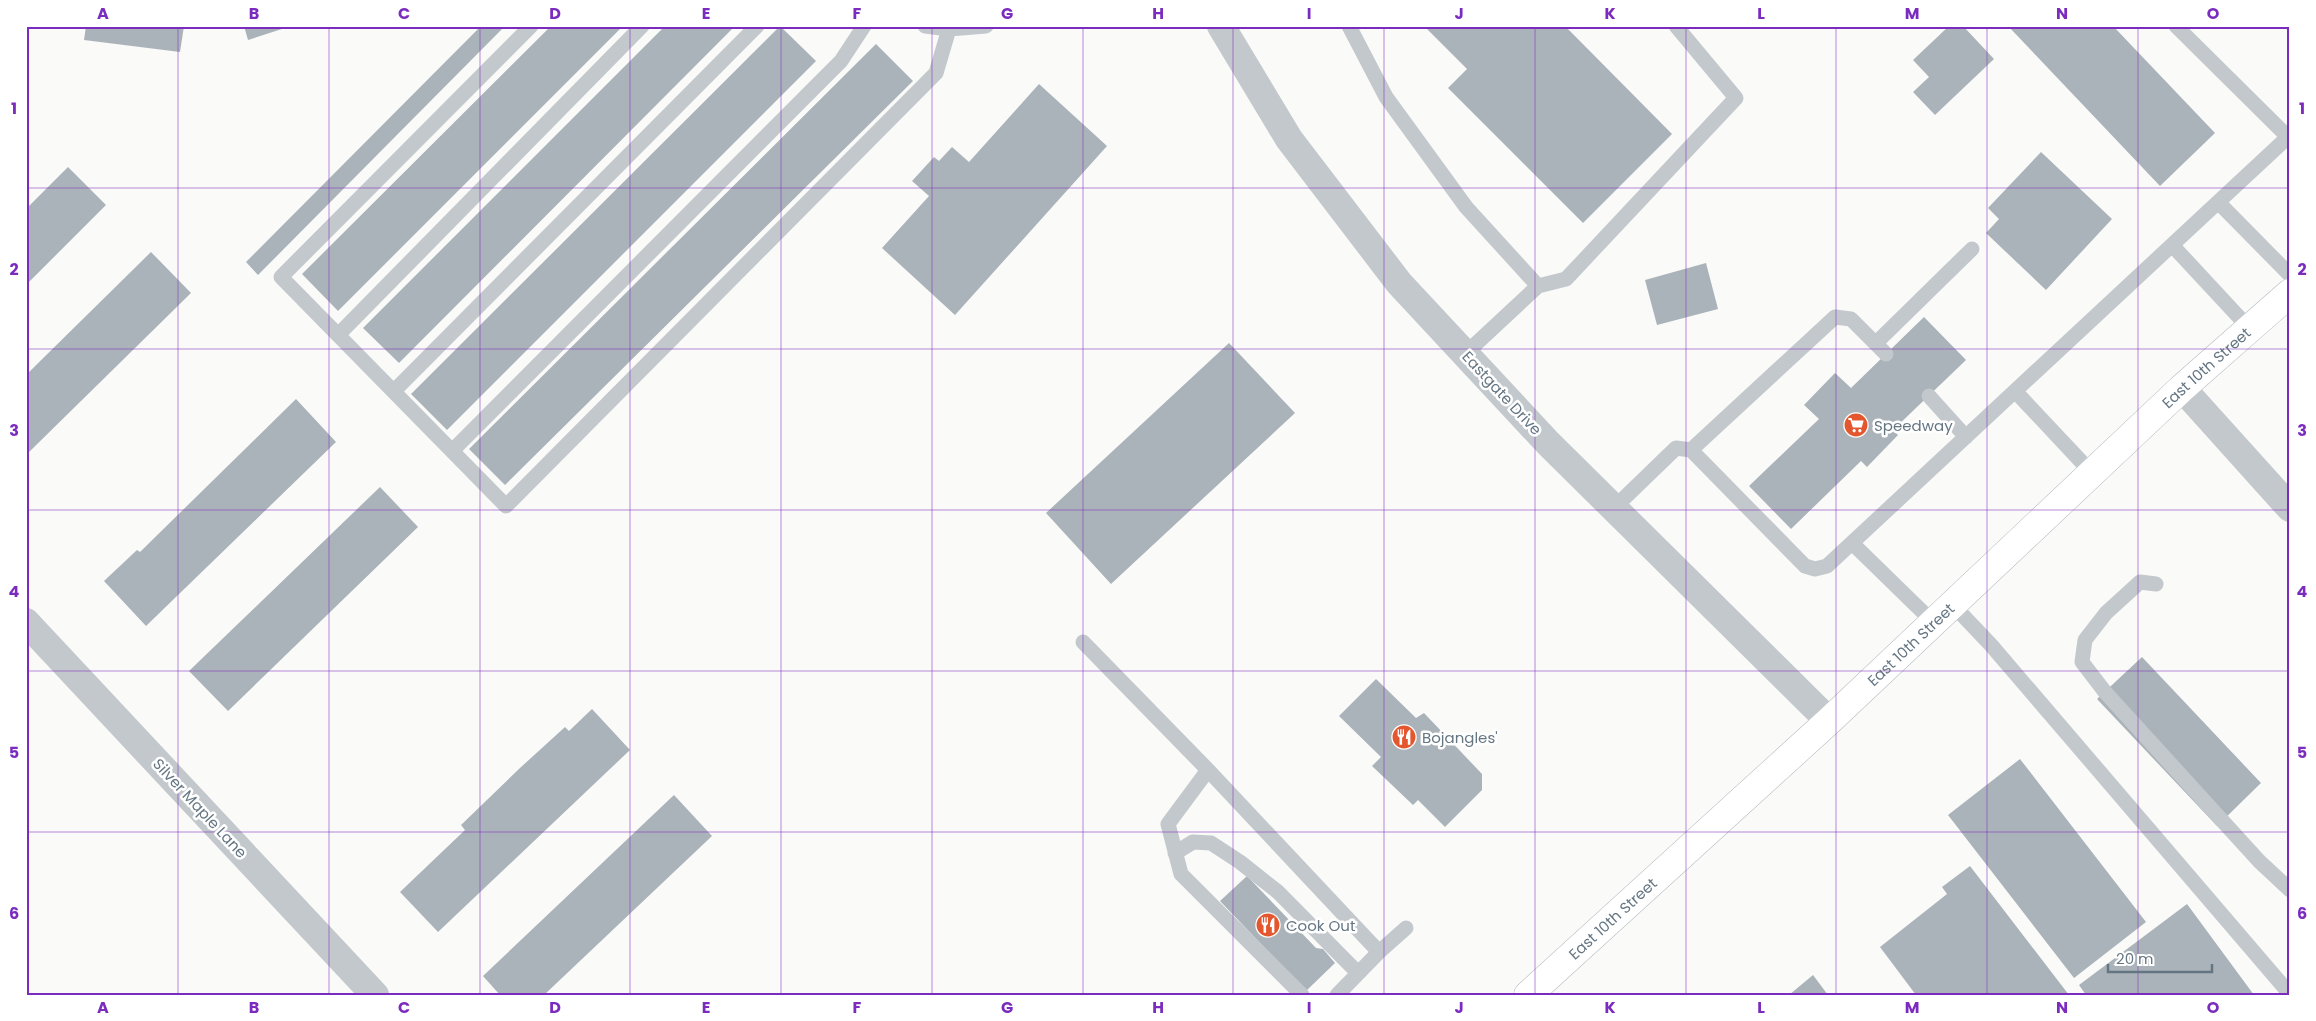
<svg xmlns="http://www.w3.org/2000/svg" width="2316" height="1021" font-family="Poppins,sans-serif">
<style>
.building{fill:#aab3b9}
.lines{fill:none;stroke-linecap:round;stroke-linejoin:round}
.primary-casing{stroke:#b5babe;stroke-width:29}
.service{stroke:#c3c8cc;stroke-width:15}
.minor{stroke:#c3c8cc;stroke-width:28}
.primary{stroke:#fff;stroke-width:28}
.grid{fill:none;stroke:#7b2cbf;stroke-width:1;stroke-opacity:0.55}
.labels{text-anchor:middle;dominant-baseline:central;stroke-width:5;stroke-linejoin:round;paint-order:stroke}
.street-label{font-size:15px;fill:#657683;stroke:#fff}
.poi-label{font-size:15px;fill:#657683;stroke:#fff;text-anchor:start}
.neatline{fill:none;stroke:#7b2cbf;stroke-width:2}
.grid-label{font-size:16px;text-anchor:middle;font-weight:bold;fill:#7b2cbf}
</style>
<rect width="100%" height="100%" fill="#fafaf8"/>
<path class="building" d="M 86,26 L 184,26 L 180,52 L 84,40 Z
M 244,26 L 288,26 L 288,27 L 248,40 Z
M 481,26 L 505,26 L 258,275 L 246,262 Z
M 551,26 L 623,26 L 338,311 L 302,274 Z
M 665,26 L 735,26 L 399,363 L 363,328 Z
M 780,26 L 816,61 L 447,430 L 411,394 Z
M 1424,26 L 1565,26 L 1672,134 L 1583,223 L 1448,88 L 1467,69 Z
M 1949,26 L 1963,26 L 1994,59 L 1935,115 L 1913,92 L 1929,77 L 1913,60 Z
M 2008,26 L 2113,26 L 2215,133 L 2160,186 Z
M 876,44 L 913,81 L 505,485 L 469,449 Z
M 1039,84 L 1107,146 L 955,315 L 882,248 L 929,196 L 912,181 L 934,157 L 939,161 L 952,147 L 969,162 Z
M 2041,152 L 2112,219 L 2046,290 L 1986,233 L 1999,219 L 1988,208 Z
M 68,167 L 106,205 L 26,285 L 26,209 Z
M 151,252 L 191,293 L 26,455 L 26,375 Z
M 1706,263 L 1718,309 L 1657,325 L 1645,280 Z
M 1924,317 L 1966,360 L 1893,430 L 1898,435 L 1867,467 L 1861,461 L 1791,529 L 1749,486 L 1819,419 L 1804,405 L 1835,373 L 1851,388 Z
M 1229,343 L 1295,413 L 1111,584 L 1046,513 Z
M 296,399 L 336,442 L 146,626 L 104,581 L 137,550 L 140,552 Z
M 380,487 L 418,527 L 228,711 L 189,671 Z
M 2142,657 L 2261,783 L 2217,826 L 2097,699 Z
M 1376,679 L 1416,718 L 1424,713 L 1482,774 L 1482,790 L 1445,827 L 1418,800 L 1413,805 L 1372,766 L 1381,757 L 1339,716 Z
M 592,709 L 630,750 L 438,932 L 400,892 L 465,830 L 461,825 L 520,768 L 565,727 L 569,731 Z
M 2020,759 L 2146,922 L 2074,978 L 1948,815 Z
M 674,795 L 712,836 L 544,995 L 500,995 L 483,976 Z
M 1970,866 L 2069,995 L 1916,995 L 1880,947 L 1947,894 L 1942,887 Z
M 1247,876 L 1316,948 L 1323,949 L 1335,963 L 1306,991 L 1220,901 Z
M 2187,904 L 2254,995 L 2086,995 L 2079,985 Z
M 1813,975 L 1828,995 L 1789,995 Z"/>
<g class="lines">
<defs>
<g id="primary">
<path id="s1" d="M 1528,995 L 1829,721 L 2182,388 L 2290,293"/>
</g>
</defs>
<use href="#primary" class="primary-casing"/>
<path class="service" d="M 531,26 L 281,277 L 506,506 L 936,73 L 949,29 L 925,26
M 1349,26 L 1386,97 L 1466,207 L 1538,286 L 1465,354
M 2176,26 L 2290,139
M 949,29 L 986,26
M 2218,202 L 2290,275
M 2172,245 L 2250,329
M 1538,286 L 1566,279 L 1736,98 L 1676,26
M 339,334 L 642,26
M 1876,343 L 1972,249
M 395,390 L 757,26
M 2015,391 L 2091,472
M 1929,396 L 1966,437
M 453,450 L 841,61 L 864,26
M 1691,450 L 1835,317 L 1851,319 L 1886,354
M 1614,508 L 1676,448 L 1691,450 L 1805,566 L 1815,569 L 1827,566 L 2288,137
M 1852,543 L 1933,622
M 2156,584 L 2140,582 L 2106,613 L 2085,640 L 2082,662 L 2105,692 L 2259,861 L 2290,890
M 1952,604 L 1991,645 L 2290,994
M 1083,642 L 1208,770 L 1379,952 L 1406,928
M 1208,770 L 1168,824 L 1181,874 L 1302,995
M 1175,853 L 1193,842 L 1211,843 L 1240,862 L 1278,892 L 1358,973
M 1337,995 L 1379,952"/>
<path class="minor" d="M 1221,26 L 1289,139 L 1399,283 L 1548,443 L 1829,721
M 2182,388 L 2290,508
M 26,622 L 375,995"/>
<use href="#primary" class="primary"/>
</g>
<path class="grid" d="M 178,26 L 178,995M 329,26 L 329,995M 480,26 L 480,995M 630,26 L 630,995M 781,26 L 781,995M 932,26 L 932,995M 1083,26 L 1083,995M 1233,26 L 1233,995M 1384,26 L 1384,995M 1535,26 L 1535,995M 1686,26 L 1686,995M 1836,26 L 1836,995M 1987,26 L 1987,995M 2138,26 L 2138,995M 26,188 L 2290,188M 26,349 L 2290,349M 26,510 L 2290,510M 26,671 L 2290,671M 26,832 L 2290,832"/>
<defs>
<symbol id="supermarket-disc" viewBox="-11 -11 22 22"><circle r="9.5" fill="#e4572e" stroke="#fff"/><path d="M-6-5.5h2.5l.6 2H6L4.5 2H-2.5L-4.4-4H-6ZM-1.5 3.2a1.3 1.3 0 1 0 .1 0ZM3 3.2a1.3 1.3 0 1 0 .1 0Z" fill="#fff"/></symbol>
<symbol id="restaurant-disc" viewBox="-11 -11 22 22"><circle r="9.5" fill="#e4572e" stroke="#fff"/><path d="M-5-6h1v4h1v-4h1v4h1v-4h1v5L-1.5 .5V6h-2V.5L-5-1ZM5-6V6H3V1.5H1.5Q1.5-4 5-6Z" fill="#fff"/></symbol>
</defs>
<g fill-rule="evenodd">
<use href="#supermarket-disc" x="1842" y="411" width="28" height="28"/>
<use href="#restaurant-disc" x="1390" y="723" width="28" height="28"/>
<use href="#restaurant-disc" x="1254" y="911" width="28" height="28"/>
</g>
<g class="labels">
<g class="street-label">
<text stroke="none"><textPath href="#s1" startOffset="924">East 10th Street</textPath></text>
<text transform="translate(1502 393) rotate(47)">Eastgate Drive</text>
<text stroke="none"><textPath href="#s1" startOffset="519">East 10th Street</textPath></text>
<text transform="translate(200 808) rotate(47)">Silver Maple Lane</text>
<text stroke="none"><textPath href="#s1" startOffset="114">East 10th Street</textPath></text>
</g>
<g class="poi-label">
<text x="1874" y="425">Speedway</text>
<text x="1422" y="737">Bojangles'</text>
<text x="1286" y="925">Cook Out</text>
</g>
</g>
<rect width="2316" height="1021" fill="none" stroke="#ffffff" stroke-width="55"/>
<path d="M2108 964v8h104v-8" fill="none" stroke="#657683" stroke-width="2.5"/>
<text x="2116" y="964" font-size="15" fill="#657683" stroke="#ffffff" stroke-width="4" paint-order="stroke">20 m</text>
<rect x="28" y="28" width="2260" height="966" class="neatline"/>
<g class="grid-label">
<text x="103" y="19">A</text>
<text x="254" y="19">B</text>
<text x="404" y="19">C</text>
<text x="555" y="19">D</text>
<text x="706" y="19">E</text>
<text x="857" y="19">F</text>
<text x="1007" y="19">G</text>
<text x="1158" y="19">H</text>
<text x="1309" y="19">I</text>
<text x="1459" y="19">J</text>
<text x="1610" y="19">K</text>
<text x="1761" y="19">L</text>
<text x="1912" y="19">M</text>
<text x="2062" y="19">N</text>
<text x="2213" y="19">O</text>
<text x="14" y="114">1</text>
<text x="2302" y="114">1</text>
<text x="14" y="275">2</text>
<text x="2302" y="275">2</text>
<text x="14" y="436">3</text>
<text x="2302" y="436">3</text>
<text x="14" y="597">4</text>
<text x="2302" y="597">4</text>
<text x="14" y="758">5</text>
<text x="2302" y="758">5</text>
<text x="14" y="919">6</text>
<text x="2302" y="919">6</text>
<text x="103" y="1013">A</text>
<text x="254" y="1013">B</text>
<text x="404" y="1013">C</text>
<text x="555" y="1013">D</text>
<text x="706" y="1013">E</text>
<text x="857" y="1013">F</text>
<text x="1007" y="1013">G</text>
<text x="1158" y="1013">H</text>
<text x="1309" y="1013">I</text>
<text x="1459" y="1013">J</text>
<text x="1610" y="1013">K</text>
<text x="1761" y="1013">L</text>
<text x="1912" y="1013">M</text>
<text x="2062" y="1013">N</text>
<text x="2213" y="1013">O</text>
</g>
</svg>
